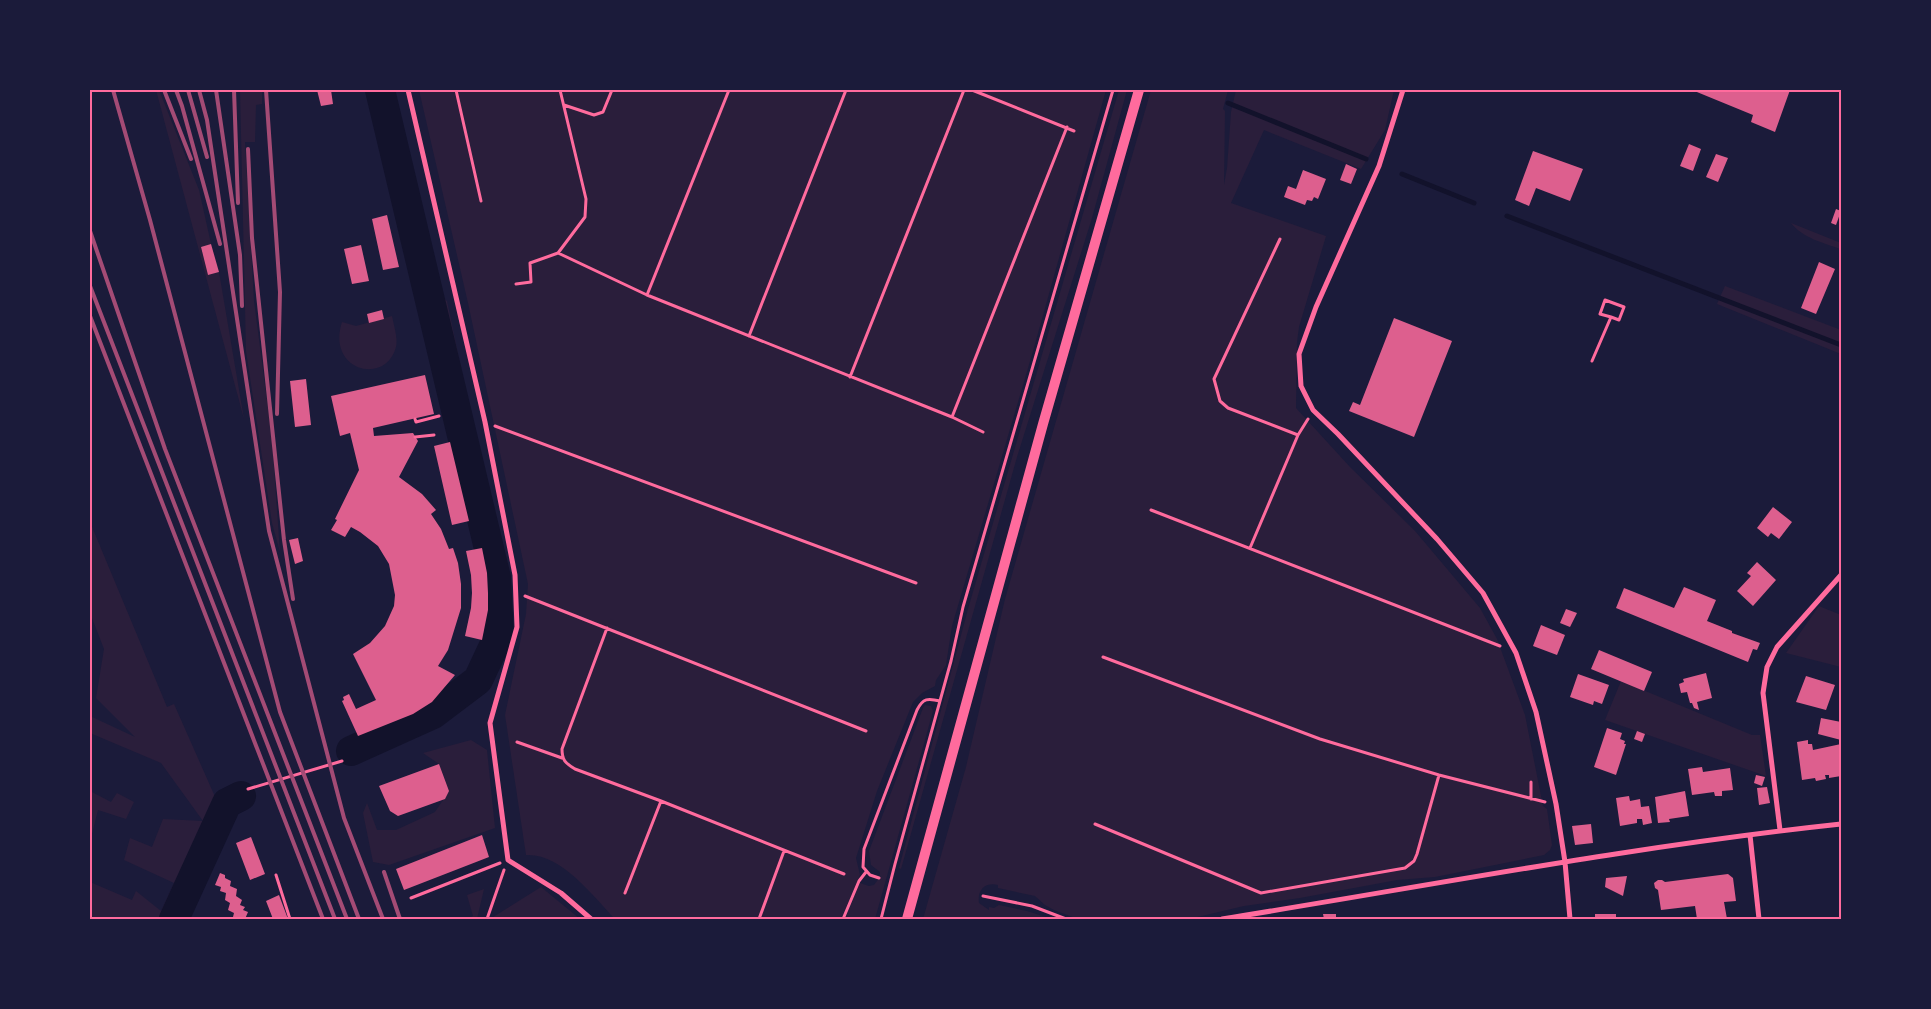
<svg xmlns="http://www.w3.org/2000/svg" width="1931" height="1009" font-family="'IBM Plex Sans',sans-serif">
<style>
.green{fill:#2a1e3b}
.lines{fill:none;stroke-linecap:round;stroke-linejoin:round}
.stream{stroke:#12122b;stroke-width:5}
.river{stroke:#12122b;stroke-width:30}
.building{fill:#dd5f8e}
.path{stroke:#ff6b9d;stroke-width:3}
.minor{stroke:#ff6b9d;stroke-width:5}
.secondary{stroke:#ff6b9d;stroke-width:10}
.rail{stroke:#a44b75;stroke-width:4}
.neatline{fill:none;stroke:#ff6b9d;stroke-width:2}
</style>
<rect width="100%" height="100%" fill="#1b1b3a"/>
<path class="green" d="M 156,90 L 159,90 L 199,190 L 211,244 L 201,248 L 208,275 L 219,272 L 244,419 Z
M 240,90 L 262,90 L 262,104 L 256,105 L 255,142 L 245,142 L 254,301 L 272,439 L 280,552 L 272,523 L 246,351 Z
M 372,90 L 392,90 L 430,273 L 416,275 Z
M 419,90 L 1106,90 L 1033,351 L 952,626 L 946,665 L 936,680 L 935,686 L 922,693 L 913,702 L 877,791 L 856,858 L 860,875 L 841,919 L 615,919 C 593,896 561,853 526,855 L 505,715 L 526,614 L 528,584 L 468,303 Z
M 1119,90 L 1127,90 L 1092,218 L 1017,457 L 901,869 L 899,868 L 968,609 Z
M 1151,90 L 1228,90 L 1223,109 L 1225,111 L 1224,185 L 1227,168 L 1231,112 L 1236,90 L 1394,90 L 1385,130 L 1361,169 L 1264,130 L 1231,203 L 1326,236 L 1299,327 L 1297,342 L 1296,408 L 1350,467 L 1415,531 L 1480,608 L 1497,639 L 1525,715 L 1543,806 L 1547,809 L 1552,845 L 1550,850 L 1544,855 L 1435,877 L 1397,880 L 1300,898 L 1244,906 L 1189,919 L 1078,919 L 1054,910 L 1045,905 L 1035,896 L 998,888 L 998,885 C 985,882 977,890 979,903 L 989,910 L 989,907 L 994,908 L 999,905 L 1027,911 L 1052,919 L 923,919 L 966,767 L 1005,599 Z
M 1791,223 L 1841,243 L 1841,249 C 1823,243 1803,238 1791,223 Z
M 1725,286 L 1841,330 L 1841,354 L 1717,304 Z
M 436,291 L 447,301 L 509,598 L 491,598 L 491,574 L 450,433 L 447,401 L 427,338 L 419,293 Z
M 392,316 C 394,326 398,338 396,347 C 386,386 326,371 342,322 L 356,326 Z
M 90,522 L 167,707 L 174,704 L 220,808 L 169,919 L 90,919 L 90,882 L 132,900 L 136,891 L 161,911 L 174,883 L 124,860 L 130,838 L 152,847 L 163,819 L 203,821 L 161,763 L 90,733 L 90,716 L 135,737 L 96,698 L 104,649 L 90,613 Z
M 1819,606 L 1841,615 L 1841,667 L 1786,653 Z
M 1621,681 L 1752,735 L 1760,735 L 1766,776 L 1605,720 Z
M 925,705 L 931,706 L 933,711 L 875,919 L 845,919 L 860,883 L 869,886 L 874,885 L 880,877 L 880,872 L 871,865 L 869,851 L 923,708 Z
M 471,740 L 487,750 L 495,828 L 389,865 L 373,862 L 363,813 L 367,803 L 377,830 L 396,830 L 435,812 L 449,791 L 439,764 L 423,753 Z
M 90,791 L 111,802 L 117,793 L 134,802 L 126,819 L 98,810 L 91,838 Z
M 541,887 L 580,919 L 490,919 Z
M 484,889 L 477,919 L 467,919 L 473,916 L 467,895 Z"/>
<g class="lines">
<path class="stream" d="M 1228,103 L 1366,159
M 1402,174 L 1474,203
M 1507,216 L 1841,345"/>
<path class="river" d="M 351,751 L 433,714 L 478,680 L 499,635 L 496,578 L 380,90
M 174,919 L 227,803 L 241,796"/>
</g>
<path class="building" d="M 317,90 L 331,90 L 333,104 L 321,106 Z
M 1692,90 L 1790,90 L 1775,132 L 1751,122 L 1753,115 Z
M 1689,144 L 1701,149 L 1693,171 L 1680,166 Z
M 1533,151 L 1583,169 L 1570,201 L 1536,188 L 1529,206 L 1515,200 Z
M 1716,154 L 1728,158 L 1718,182 L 1706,177 Z
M 1346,164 L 1357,169 L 1351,184 L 1340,180 Z
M 1303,170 L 1326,179 L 1318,199 L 1314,197 L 1312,201 L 1307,200 L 1305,205 L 1284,197 L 1288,186 L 1296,189 Z
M 1836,209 L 1841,211 L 1836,225 L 1831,223 Z
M 387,215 L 399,267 L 383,270 L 372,219 Z
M 211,244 L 219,272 L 208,275 L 201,247 Z
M 361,245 L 369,281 L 352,284 L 344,249 Z
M 1819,262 L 1835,269 L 1816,314 L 1801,308 Z
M 382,310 L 384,319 L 369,323 L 367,314 Z
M 1394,318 L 1452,341 L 1414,437 L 1349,411 L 1353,402 L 1360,405 Z
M 425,375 L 434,414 L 373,428 L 374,436 L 413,433 L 418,441 L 399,477 L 422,494 L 436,510 L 431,514 L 441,529 L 449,549 L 453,548 L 458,563 L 461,584 L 461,608 L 448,650 L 438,666 L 455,675 L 432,702 L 413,714 L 358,736 L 342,701 L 344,700 L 343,697 L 349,694 L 356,709 L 376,700 L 353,654 L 370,643 L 385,626 L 394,606 L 395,595 L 389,564 L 378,546 L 360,532 L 351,527 L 345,537 L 331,530 L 337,520 L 335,519 L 359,470 L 350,433 L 340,436 L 331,396 Z
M 306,379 L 311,425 L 295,427 L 290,381 Z
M 450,442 L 469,521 L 452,525 L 434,446 Z
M 1773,507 L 1792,522 L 1779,539 L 1771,533 L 1768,537 L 1757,528 Z
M 298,538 L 303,561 L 295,564 L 289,540 Z
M 482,548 L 487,573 L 488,593 L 488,610 L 482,640 L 465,636 L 471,608 L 472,593 L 471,575 L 466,551 Z
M 1757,562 L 1776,580 L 1753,606 L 1737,591 L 1751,576 L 1747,573 Z
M 1684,587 L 1716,600 L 1707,621 L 1732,631 L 1732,633 L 1760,643 L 1757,650 L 1753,649 L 1748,662 L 1616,608 L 1624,588 L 1674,608 Z
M 1566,609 L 1577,613 L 1570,627 L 1560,623 Z
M 1541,625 L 1565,635 L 1557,655 L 1533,646 Z
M 1599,650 L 1652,672 L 1644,691 L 1591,669 Z
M 1706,673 L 1712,698 L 1697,702 L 1699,710 L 1694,708 L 1692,703 L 1690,703 L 1687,692 L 1681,693 L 1679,684 L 1684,682 L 1683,679 Z
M 1578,674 L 1609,685 L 1602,704 L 1594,701 L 1593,705 L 1570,697 Z
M 1806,676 L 1835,685 L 1826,710 L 1796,702 Z
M 1821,718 L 1841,722 L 1841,740 L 1818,734 Z
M 1607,728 L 1622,733 L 1620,739 L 1625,741 L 1624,744 L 1626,744 L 1616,775 L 1594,767 Z
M 1637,731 L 1645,734 L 1642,742 L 1634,739 Z
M 1808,740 L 1808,744 L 1812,744 L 1813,750 L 1841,744 L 1841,776 L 1829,778 L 1829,775 L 1825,775 L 1826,779 L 1816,781 L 1815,778 L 1802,780 L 1797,742 Z
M 439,764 L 449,791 L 445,799 L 398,816 L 390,811 L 379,786 Z
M 1702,767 L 1703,772 L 1730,768 L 1733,790 L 1722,791 L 1722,796 L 1715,796 L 1714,792 L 1692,795 L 1688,769 Z
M 1756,775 L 1765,777 L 1762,786 L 1754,783 Z
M 1767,787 L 1770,803 L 1759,805 L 1757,788 Z
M 1685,791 L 1689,816 L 1669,819 L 1670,822 L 1658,823 L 1655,797 Z
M 1629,796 L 1630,801 L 1640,799 L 1641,807 L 1649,806 L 1652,823 L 1643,825 L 1642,819 L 1637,819 L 1637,823 L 1620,826 L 1616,798 Z
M 1591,824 L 1593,843 L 1575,845 L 1572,826 Z
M 482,835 L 489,857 L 404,890 L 396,869 Z
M 251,837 L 265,874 L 250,880 L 236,843 Z
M 220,873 L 225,875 L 225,878 L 231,881 L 230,886 L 237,889 L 236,896 L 242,900 L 240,905 L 245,907 L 243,910 L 248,912 L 245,919 L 233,917 L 234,913 L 228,910 L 230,903 L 225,900 L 226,893 L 220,891 L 221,887 L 215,885 Z
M 1728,874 L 1733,878 L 1736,901 L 1724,902 L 1727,919 L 1697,919 L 1695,906 L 1661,910 L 1658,890 L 1655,888 L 1654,883 L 1658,880 L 1662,880 L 1665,882 Z
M 1627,876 L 1623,896 L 1605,887 L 1606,878 Z
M 279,895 L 288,919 L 273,919 L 266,901 Z
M 1323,914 L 1336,914 L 1336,919 L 1324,919 Z
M 1595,914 L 1616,914 L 1616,919 L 1595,919 Z"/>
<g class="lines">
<path class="path" d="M 456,90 L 481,201
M 972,90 L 1074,131
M 564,105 L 594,115 L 603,112 L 612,90
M 1280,239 L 1214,379 L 1220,401 L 1228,408 L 1298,435
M 558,253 L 585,217 L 586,199 L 560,90
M 516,284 L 531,282 L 530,263 L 558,253 L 647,295 L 952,417 L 983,432
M 647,295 L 729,90
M 749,336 L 846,90
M 1592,361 L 1611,317 L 1619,320 L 1624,307 L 1605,300 L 1600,314 L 1611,317
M 850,377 L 964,90
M 952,417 L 1067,127
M 415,419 L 416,422 L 439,416
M 495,426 L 916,583
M 415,437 L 434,435
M 1151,510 L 1500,646
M 1250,548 L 1298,435 L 1308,419
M 525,596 L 866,731
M 607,628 L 562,749 C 562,760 565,763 575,769 L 661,801 L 844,874
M 1103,657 L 1320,739 L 1439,775 L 1545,802
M 517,742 L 562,758
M 248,789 L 342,761
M 1531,799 L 1531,782
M 1095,824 L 1261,893 L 1405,868 L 1414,861 L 1417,854 L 1439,775
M 276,875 L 290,919
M 879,878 L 870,875 L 863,867 L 864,849 L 917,710 C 923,698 928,698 940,701
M 625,893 L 661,801
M 983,896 L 1032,906 L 1066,919
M 411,898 L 500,863
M 487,919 L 504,870
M 759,919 L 784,851
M 843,919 L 859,881 L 866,872
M 881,919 L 895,864 L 951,661 L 963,607 L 1113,90"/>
<path class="minor" d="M 408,90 L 485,422 L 515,575 L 517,627 L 490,723 L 508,860 L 561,893 L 591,919
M 1403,90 L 1379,166 L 1316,307 L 1299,354 L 1301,386 L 1313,410 L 1338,434 L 1437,539 L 1483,593 L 1516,653 L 1536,712 L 1556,804 L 1565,862 L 1570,919
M 1780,830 L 1763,693 L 1767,667 L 1777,647 L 1841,575
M 1750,835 L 1759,919
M 1222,919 C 1428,886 1634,846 1841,824"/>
<path class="secondary" d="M 907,919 L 1043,424 L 1139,90"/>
<path class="rail" d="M 113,90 L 150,220 L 280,712 L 359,919
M 164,90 L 191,159
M 176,90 L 182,106 L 220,244
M 188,90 L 207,157
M 199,90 L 207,120 L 269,531 L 344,818 L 383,919
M 216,90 L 240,255 L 242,306
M 234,90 L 238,203
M 266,90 L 280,292 L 277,414
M 248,149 L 252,238 L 284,540 L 293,599
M 90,231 L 165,449 L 347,919
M 90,286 L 335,919
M 90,316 L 323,919
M 384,872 L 400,919"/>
</g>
<rect width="1931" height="1009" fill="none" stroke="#1b1b3a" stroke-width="182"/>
<rect x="91" y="91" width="1749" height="827" class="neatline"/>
</svg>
